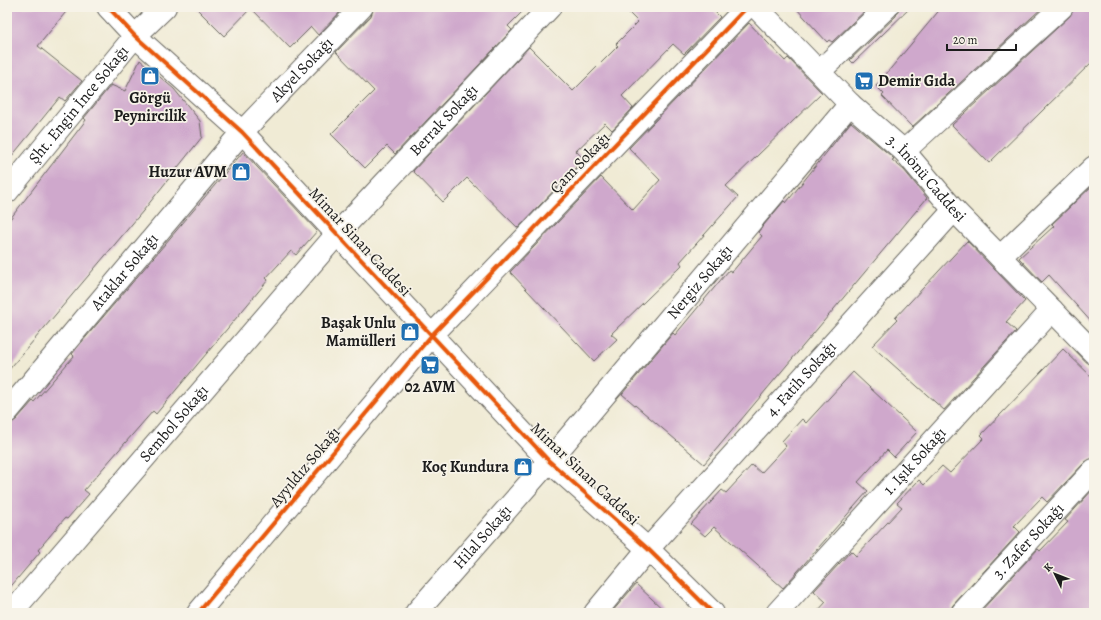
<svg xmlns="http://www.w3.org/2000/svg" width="1101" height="620" font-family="Alegreya,serif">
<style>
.building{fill:#cfa8cc}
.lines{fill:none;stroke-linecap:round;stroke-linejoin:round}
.minor-casing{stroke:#66645d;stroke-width:24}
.minor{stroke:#fff;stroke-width:22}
.cycleway-casing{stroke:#f7f3e8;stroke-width:6}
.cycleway{stroke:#e8590c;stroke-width:4}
.labels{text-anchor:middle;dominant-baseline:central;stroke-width:3.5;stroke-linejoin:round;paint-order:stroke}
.street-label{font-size:16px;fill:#1c1c1c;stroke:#f7f3e8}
.poi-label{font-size:16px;font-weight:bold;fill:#1c1c1c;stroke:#f7f3e8;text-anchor:end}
</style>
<rect width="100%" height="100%" fill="#f7f3e8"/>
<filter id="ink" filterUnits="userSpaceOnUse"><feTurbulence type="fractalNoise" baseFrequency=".025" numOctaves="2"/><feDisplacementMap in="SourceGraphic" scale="8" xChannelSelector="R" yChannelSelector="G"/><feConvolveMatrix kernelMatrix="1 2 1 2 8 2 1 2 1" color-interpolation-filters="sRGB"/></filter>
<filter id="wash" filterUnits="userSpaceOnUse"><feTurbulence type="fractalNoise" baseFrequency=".012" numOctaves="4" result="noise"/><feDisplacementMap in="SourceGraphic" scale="16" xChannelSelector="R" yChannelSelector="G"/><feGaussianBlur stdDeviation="0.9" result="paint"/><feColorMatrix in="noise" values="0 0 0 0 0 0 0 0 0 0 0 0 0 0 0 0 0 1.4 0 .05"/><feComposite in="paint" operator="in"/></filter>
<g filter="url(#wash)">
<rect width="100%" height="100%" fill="#f0ebd5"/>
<g id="blocks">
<path class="building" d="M 7,7 L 70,7 L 38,46 L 82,81 L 65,101 L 60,97 L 7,162 Z
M 195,7 L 345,7 L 318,35 L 311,27 L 290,48 L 251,8 L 224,36 Z
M 374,7 L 527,7 L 508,26 L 512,30 L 395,154 L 387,146 L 365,168 L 331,134 L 374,91 L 336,52 L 371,16 Z
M 623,7 L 710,7 L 720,17 L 684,54 L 673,44 L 622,96 L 633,108 L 612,130 L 605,123 L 576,151 L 584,159 L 518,228 L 467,178 L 443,202 L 413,171 L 529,47 L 573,91 L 618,46 L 616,44 L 638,22 Z
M 795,7 L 869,7 L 832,42 L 829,40 L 827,42 Z
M 899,7 L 911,7 L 853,63 L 850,60 L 896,16 Z
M 942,7 L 1043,7 L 912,127 L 882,96 L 884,94 L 876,86 Z
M 1074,7 L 1094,7 L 1094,60 L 989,163 L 952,125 L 1070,16 Z
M 749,23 L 785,61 L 788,58 L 822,93 L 726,186 L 738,197 L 680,262 L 682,265 L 611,334 L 617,339 L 594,361 L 510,272 L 601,177 L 633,210 L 660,180 L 629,148 Z
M 140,60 L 174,89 L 200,121 L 202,137 L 143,211 L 7,372 L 7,223 L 86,120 L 84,118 L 111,85 L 125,91 Z
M 851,122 L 891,156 L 894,159 L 892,160 L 904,170 L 927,198 L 704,464 L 622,394 L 673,333 L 675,335 L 729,270 L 732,272 L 762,236 L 758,232 L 784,201 L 786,203 Z
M 243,152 L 317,231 L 296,255 L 291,251 L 266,278 L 268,280 L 156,414 L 153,411 L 84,490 L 89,494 L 67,519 L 65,518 L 38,550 L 40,552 L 7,591 L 7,424 L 16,420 L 33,401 L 34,402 L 74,356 L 72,354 L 81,343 Z
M 1094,184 L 1094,325 L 1049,275 L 1042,282 L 1019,258 L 1054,226 L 1052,224 Z
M 967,241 L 1025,301 L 1006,322 L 1016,331 L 944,410 L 872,346 L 897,320 L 895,318 Z
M 1063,349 L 1094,379 L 1094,458 L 1085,462 L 1047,502 L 1042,497 L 1014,526 L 1020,532 L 953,605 L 950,613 L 816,613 L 826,602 L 814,591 L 851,551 L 856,556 L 902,507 L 897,503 L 919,480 L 924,485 L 942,466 L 950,473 L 984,438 L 981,435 Z
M 853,372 L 917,432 L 894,457 L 887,450 L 858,482 L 868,491 L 783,588 L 714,527 L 705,536 L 691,524 L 722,490 L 726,493 L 752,465 L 761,473 L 786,446 L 782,441 L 802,419 L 806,423 Z
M 1094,488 L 1094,613 L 979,613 L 1038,549 L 1040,551 L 1068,522 L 1065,520 Z
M 636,584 L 667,613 L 611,613 Z"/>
</g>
</g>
<g filter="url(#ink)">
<use href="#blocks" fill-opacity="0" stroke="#66645d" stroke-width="1"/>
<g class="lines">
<defs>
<g id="minor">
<path d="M 108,7 L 135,36 L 242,132 L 549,461 L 648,549 L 713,613"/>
<path id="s1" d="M 756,7 L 850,104 L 904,151 L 954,210 L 1094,353"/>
<path d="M 820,71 L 887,7"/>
<path d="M 904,151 L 1062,7"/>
<path id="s2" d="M 7,192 L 135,36 L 165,7"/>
<path d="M 1000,257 L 1094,167"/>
<path id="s3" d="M 7,412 L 242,132 L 362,7"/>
<path id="s4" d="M 11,613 L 337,234 L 550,7"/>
<path d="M 198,613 L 431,336 L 747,7"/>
<path id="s5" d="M 416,613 L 549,461 L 850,104"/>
<path id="s6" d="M 595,613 L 648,549 L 954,210"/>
<path id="s7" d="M 777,613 L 1052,310"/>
<path id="s8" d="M 962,613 L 1094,470"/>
</g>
</defs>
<use href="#minor" class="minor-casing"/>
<use href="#minor" class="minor"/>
<defs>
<path id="cycleway" d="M 108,7 L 135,36 L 242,132 L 549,461 L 648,549 L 713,613
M 198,613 L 431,336 L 747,7"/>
</defs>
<use href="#cycleway" class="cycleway-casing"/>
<use href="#cycleway" class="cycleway"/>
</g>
</g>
<defs>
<symbol id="shop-square" viewBox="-11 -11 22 22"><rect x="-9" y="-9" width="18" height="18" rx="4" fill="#1f6fb2" stroke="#f7f3e8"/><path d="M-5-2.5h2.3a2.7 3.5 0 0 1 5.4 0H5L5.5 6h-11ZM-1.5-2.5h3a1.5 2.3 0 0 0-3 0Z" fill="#fff"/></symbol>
<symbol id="supermarket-square" viewBox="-11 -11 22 22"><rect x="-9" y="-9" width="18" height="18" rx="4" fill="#1f6fb2" stroke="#f7f3e8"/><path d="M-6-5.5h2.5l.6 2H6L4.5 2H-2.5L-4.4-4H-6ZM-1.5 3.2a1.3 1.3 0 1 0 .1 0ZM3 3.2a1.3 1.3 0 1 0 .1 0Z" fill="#fff"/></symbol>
</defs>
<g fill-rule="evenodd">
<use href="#shop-square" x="139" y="65" width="22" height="22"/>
<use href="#supermarket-square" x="853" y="70" width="22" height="22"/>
<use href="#shop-square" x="230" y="161" width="22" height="22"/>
<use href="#shop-square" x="399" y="321" width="22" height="22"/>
<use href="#supermarket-square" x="419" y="354" width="22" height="22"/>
<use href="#shop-square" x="512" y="456" width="22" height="22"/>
</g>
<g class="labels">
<g class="street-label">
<text stroke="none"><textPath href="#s3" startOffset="452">Akyel Sokağı</textPath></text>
<text stroke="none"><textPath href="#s2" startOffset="113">Şht. Engin İnce Sokağı</textPath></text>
<text stroke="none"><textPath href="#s4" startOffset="656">Berrak Sokağı</textPath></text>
<text transform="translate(580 163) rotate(-46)">Çam Sokağı</text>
<text stroke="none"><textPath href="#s1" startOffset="242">3. İnönü Caddesi</textPath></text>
<text transform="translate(360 242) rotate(47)">Mimar Sinan Caddesi</text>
<text stroke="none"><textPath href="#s3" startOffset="183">Ataklar Sokağı</textPath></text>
<text stroke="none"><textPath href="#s5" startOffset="436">Nergiz Sokağı</textPath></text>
<text stroke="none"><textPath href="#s6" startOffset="312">4. Fatih Sokağı</textPath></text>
<text stroke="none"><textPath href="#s4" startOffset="250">Sembol Sokağı</textPath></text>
<text stroke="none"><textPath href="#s7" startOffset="205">1. Işık Sokağı</textPath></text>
<text transform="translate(305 467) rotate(-50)">Ayyıldız Sokağı</text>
<text transform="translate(585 474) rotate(43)">Mimar Sinan Caddesi</text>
<text stroke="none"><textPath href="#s5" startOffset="101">Hilal Sokağı</textPath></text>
<text stroke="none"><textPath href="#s8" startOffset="98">3. Zafer Sokağı</textPath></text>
</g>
<g class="poi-label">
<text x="878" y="81" text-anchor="start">Demir Gıda</text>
<text x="150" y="98" text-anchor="middle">Görgü<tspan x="150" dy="18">Peynircilik</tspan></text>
<text x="227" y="172">Huzur AVM</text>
<text x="396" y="323">Başak Unlu<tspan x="396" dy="18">Mamülleri</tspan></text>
<text x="430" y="387" text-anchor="middle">02 AVM</text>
<text x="509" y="467">Koç Kundura</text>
</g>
</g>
<rect width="1101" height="620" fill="none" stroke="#f7f3e8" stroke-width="24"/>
<g transform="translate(1055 574) rotate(313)" stroke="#f7f3e8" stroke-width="3" paint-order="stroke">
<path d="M0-3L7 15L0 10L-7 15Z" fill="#1c1c1c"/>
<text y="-6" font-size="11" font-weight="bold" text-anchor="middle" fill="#1c1c1c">K</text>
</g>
<path d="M947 44v6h69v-6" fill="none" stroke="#1c1c1c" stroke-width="2"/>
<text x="953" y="44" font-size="12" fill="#1c1c1c" stroke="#f7f3e8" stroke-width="3" paint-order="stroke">20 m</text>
</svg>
